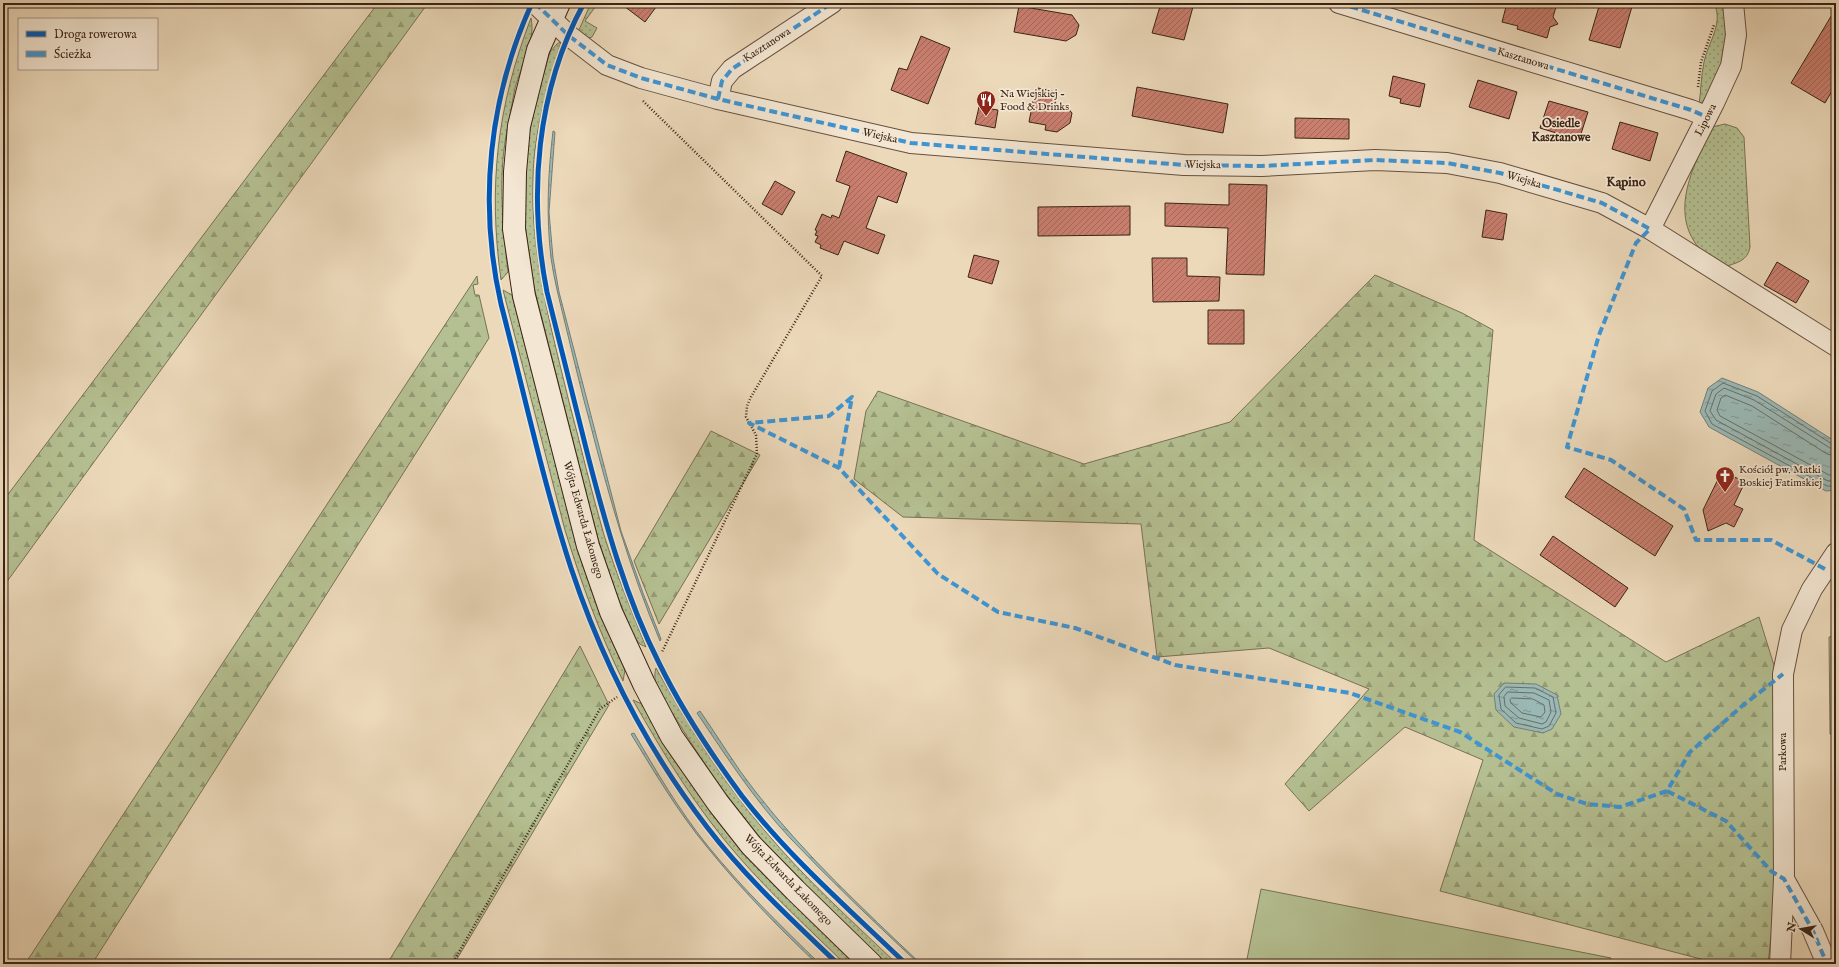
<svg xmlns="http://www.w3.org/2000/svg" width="1839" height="967" font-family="'IM FELL English',serif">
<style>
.grass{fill:url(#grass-dots);stroke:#787254}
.forest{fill:url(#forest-firs);stroke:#787254}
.pitch{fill:#b5c092;stroke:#787254}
.water{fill:url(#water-ripples);stroke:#747d76}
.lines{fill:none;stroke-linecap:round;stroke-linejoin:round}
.shore{stroke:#6a6e66;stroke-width:1}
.building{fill:url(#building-hatch);stroke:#3a2416}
.street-casing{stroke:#66513f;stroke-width:22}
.secondary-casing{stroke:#3a2416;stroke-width:24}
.path{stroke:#3a2416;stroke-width:2.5;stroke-dasharray:1 2;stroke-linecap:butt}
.street{stroke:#f3e6d2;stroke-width:20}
.secondary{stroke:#f3e6d2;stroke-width:22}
.quiet{stroke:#3e95d4;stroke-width:4;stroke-dasharray:8 4;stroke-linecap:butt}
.cycleway-casing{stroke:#f3e6d2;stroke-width:8}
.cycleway{stroke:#0057b8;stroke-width:5}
.labels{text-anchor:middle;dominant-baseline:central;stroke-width:3.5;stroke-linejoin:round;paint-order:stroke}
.street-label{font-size:11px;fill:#3a2416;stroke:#f3e6d2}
.poi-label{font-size:11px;fill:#3a2416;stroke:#f3e6d2;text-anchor:start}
.neighbourhood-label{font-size:12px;font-weight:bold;fill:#3a2416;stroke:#f3e6d2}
.quarter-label{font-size:13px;font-weight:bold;fill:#3a2416;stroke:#f3e6d2}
</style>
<defs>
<pattern id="grass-dots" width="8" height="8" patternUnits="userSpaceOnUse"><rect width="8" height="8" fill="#b5c092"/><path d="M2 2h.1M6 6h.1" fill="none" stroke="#949c76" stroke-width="1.8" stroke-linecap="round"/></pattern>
<pattern id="forest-firs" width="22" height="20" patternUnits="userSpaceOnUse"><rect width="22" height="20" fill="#b5c092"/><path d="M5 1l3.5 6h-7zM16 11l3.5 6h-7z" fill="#949c76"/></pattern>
<pattern id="water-ripples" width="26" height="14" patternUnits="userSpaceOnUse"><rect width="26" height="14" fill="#9ab9b6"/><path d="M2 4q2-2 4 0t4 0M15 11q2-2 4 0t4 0" fill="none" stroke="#7f9693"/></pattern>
<pattern id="building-hatch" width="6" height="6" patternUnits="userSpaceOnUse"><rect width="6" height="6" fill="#c97e6e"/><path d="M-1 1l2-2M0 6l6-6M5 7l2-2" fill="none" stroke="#a46759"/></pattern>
</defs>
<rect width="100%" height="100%" fill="#ecd9ba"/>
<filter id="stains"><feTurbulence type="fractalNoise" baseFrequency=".005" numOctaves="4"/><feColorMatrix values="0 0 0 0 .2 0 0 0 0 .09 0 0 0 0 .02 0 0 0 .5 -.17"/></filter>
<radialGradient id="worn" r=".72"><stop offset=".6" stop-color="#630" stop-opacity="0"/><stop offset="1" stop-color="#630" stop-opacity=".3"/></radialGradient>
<path class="grass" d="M 591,3 L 598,3 L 585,21 L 597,28 L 592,37 L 586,39 L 578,32 Z
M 1714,3 L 1723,3 C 1727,21 1728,48 1723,65 C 1718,78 1709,91 1702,104 L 1699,105 C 1701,91 1701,76 1704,62 C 1708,42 1724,24 1714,3 Z
M 531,18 C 536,41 521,66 515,88 C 512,104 509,120 506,136 C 498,181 503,227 508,272 L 501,280 C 488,185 497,107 531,18 Z
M 561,42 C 548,86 534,130 533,177 C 530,254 551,327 569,402 C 581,446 591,491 604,535 C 616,573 631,610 646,647 L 640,644 L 634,637 L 616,593 L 598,539 L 534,287 L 525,225 L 525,181 L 528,140 L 535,103 L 550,52 L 557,44 Z
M 1725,124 L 1737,128 L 1744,137 L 1750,247 C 1748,261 1736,263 1724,267 C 1716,261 1705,256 1699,248 C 1668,211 1695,163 1712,127 Z
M 503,290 L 512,295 L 572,524 L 607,627 L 625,670 L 623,681 C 599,632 581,582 565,530 Z
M 656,668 C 688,725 722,781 765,831 C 805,879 852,921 897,964 L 887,964 C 849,928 809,893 774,854 C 738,813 707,769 678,722 C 669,707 650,686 656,668 Z
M 633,700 L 642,704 L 856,964 L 845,964 C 809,929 771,894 738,856 C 697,809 664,755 633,700 Z"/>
<path class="forest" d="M 378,3 L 428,3 L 3,587 L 3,501 Z
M 1375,275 L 1462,313 L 1493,330 L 1474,540 L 1666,662 L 1759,617 L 1777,675 L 1777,882 L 1768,964 L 1720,964 L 1440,891 L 1483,760 L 1405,727 L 1309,811 L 1285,784 L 1369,689 L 1269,648 L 1157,657 L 1141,524 L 903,517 L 854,479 L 866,411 L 878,391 L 1084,464 L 1230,422 Z
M 477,276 L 478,284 L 473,285 L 475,295 L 479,295 L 489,338 L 92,964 L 25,964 Z
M 711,431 L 760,455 L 659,624 L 634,561 Z
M 580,646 L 609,705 L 454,964 L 387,964 Z"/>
<path class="pitch" d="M 1836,636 L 1836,734 L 1830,734 L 1829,637 Z
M 1261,889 L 1611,958 L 1610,964 L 1246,964 Z"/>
<path class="water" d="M 553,131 L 555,132 L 549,212 L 553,258 L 559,292 L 621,531 L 643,593 L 661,639 L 660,641 C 630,570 609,497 590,423 C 581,390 573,356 565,323 C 560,302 554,280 551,258 C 546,216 548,173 553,131 Z
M 1722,378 L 1758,392 L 1836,442 L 1836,490 L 1826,491 L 1709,427 L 1700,412 L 1708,388 Z
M 1504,683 L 1536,684 L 1557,695 L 1561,714 L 1552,729 L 1543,733 L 1514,727 L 1496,710 L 1494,694 Z
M 700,711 C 719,738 735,766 755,791 C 804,854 863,909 921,964 L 919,964 C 875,923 832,882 791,839 C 755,801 726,756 697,713 Z
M 634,733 C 656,771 679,810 707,845 C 741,887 781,926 820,964 L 817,964 C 778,927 741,889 707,847 C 678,812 655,773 631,734 Z"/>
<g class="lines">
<path class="shore" d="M 1836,445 L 1832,444 L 1757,396 L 1723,383 L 1712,391 L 1705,411 L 1712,424 L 1827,486 L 1836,486
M 1836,450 L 1830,448 L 1754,400 L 1724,388 L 1716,394 L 1710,411 L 1716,420 L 1828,481 L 1836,481
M 1836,456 L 1827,454 L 1752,406 L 1725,395 L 1721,398 L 1717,410 L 1720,416 L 1829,475 L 1836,475
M 1506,687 L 1535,688 L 1553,697 L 1556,713 L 1549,726 L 1542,729 L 1516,723 L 1501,709 L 1499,695 Z
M 1508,692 L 1534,693 L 1549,700 L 1551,712 L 1546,722 L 1542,724 L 1519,718 L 1505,706 L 1504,697 Z
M 1512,698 L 1533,699 L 1544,705 L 1545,712 L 1541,717 L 1522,713 L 1511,703 L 1510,700 Z"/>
</g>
<path class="building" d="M 620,3 L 659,3 L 645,22 Z
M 1161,3 L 1194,3 L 1184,40 L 1152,33 Z
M 1507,3 L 1545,3 L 1556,7 L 1553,17 L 1558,24 L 1550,27 L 1547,38 L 1517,29 L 1518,26 L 1502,22 Z
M 1600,3 L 1633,3 L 1620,48 L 1589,40 Z
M 1019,6 L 1072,15 L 1079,25 L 1076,35 L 1066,41 L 1014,32 Z
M 1836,8 L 1836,84 L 1825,103 L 1791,83 Z
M 921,36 L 950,48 L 928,104 L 891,90 L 899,68 L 907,70 Z
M 1393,76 L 1425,84 L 1420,107 L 1400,103 L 1401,99 L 1389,96 Z
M 1478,80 L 1517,92 L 1509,119 L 1469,107 Z
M 1137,87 L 1228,104 L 1223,133 L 1132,116 Z
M 1038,88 L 1057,92 L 1055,104 L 1066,106 L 1072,113 L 1070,123 L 1057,132 L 1045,130 L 1046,125 L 1029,122 L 1033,101 L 1036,101 Z
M 1549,101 L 1588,112 L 1579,140 L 1540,128 Z
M 979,107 L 998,110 L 995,128 L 975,124 Z
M 1295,118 L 1349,119 L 1349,139 L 1295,138 Z
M 1620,122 L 1658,133 L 1650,161 L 1612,149 Z
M 846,151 L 907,173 L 897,203 L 878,196 L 866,228 L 885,235 L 878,254 L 844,241 L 838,255 L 820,248 L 821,245 L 815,242 L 818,236 L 815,235 L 817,231 L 815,230 L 822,214 L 831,218 L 832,215 L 839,218 L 850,186 L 836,181 Z
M 775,181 L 795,192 L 782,215 L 762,204 Z
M 1229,184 L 1267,185 L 1264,275 L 1226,274 L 1228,228 L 1165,226 L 1165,203 L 1229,205 Z
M 1130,206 L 1130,235 L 1038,236 L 1038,207 Z
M 1486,210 L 1507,214 L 1503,240 L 1482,237 Z
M 974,255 L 999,261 L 992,284 L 968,277 Z
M 1152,258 L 1187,258 L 1187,276 L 1220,277 L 1219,301 L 1153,302 Z
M 1777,262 L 1809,281 L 1796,303 L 1764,285 Z
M 1208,310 L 1244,310 L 1244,344 L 1208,344 Z
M 1584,468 L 1673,526 L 1655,556 L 1565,497 Z
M 1722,471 L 1745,482 L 1734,505 L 1743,509 L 1734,527 L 1726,523 L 1708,531 L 1703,510 Z
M 1553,536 L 1628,588 L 1615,607 L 1540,555 Z"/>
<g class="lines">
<defs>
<path id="street" d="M 535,3 L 568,35 L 607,65 L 641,78 L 718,99 L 911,143 L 1184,165 L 1262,166 L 1375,160 L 1447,163 L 1500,173 L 1602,203 L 1650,229 L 1836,346
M 1339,3 L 1691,110 L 1707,117
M 718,99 L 722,81 L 732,69 L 832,3
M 1650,229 L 1714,103 L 1731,66 L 1736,35 L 1733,3
M 1784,879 L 1813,931 L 1827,964
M 1780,964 L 1784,879 L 1783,674 L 1792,630 L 1812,589 L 1836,553"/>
<path id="secondary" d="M 559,3 L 538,50 L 519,126 L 515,172 L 514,229 L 524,296 L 588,546 L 611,612 L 644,684 L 672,737 L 718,803 L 751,845 L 795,890 L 871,964"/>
</defs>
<use href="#street" class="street-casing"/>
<use href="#secondary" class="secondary-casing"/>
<path class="path" d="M 1698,87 L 1701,62 L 1714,25
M 643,101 L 822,276 L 751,397 L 747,406 L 746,417 L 756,435 L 757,454 L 662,652
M 452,964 L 600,709 L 617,697"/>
<use href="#street" class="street"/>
<use href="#secondary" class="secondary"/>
<path class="quiet" d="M 535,3 L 568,35 L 607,65 L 641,78 L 718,99 L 911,143 L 1184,165 L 1262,166 L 1375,160 L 1447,163 L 1500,173 L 1602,203 L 1650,229 L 1636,243 L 1599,335 L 1567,447 L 1611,460 L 1684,509 L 1696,540 L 1771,540 L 1825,569
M 1339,3 L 1691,110 L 1707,117
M 718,99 L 722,81 L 732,69 L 832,3
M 839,468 L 852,397 L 829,416 L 749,423 L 839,468 L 938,574 L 998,612 L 1075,628 L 1175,665 L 1350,693 L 1460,732 L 1557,794 L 1587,804 L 1620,807 L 1667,791 L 1690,752 L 1741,707 L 1783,674
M 1667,791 L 1726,821 L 1771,871 L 1784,879 L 1813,931 L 1827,964"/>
<defs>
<path id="cycleway" d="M 532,3 C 489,97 478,203 501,304 C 524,392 543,482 571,568 C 602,661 647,749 707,827 C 745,877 792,920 838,964
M 584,3 C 536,91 528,196 547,292 C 561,347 574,401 588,456 C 606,526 626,598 659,663 C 682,710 711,754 742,796 C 790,858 849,909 906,964"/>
</defs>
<use href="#cycleway" class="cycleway-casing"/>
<use href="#cycleway" class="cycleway"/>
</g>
<defs>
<symbol id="restaurant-pin" viewBox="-11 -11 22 30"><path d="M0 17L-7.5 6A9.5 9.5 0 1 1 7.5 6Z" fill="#8f2418" stroke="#f3e6d2"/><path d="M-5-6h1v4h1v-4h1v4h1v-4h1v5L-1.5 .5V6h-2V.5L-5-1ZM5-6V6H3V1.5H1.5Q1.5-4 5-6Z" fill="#fff"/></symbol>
<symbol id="church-pin" viewBox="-11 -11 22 30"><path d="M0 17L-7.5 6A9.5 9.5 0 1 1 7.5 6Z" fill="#8f2418" stroke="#f3e6d2"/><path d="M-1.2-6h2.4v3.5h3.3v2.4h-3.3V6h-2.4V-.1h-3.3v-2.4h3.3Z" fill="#fff"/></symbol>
</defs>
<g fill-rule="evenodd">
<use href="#restaurant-pin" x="975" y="89" width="22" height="30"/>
<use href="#church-pin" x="1714" y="465" width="22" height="30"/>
</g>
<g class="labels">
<g class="street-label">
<text transform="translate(767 45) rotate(-33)">Kasztanowa</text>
<text transform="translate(1523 59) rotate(17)">Kasztanowa</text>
<text transform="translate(1706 120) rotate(-63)">Lipowa</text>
<text transform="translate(880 136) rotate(13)">Wiejska</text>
<text transform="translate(1203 165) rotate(1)">Wiejska</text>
<text transform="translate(1524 180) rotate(17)">Wiejska</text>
<text transform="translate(583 520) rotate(74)">Wójta Edwarda Łakomego</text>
<text transform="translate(1783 752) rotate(-90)">Parkowa</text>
<text transform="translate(788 880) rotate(46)">Wójta Edwarda Łakomego</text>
</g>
<g class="poi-label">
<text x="1000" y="94">Na Wiejskiej -<tspan x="1000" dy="13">Food &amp; Drinks</tspan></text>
<text x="1739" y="470">Kościół pw. Matki<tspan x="1739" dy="13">Boskiej Fatimskiej</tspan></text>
</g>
<g class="neighbourhood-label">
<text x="1561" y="123">Osiedle<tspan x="1561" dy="14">Kasztanowe</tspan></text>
</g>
<g class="quarter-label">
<text x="1626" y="182">Kąpino</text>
</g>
</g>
<rect width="1839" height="967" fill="none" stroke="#ecd9ba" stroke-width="16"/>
<rect x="4" y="4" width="1831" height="959" fill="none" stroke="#3a2416" stroke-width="2"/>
<rect x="8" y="8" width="1823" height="951" fill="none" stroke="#3a2416"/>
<rect x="18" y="18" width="140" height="52" fill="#f3e6d2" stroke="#a99887"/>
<rect x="26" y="31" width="20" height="6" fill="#0057b8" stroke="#a99887"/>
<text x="54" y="38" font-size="12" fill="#3a2416">Droga rowerowa</text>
<rect x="26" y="51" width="20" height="6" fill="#3e95d4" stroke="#a99887"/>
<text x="54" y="58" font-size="12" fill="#3a2416">Ścieżka</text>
<g transform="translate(1801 929) rotate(281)" stroke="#f3e6d2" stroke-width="3" paint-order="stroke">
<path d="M0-3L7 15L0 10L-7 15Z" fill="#3a2416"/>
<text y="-6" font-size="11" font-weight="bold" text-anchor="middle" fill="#3a2416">N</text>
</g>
<rect width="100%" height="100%" filter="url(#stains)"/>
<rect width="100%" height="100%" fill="url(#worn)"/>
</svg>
